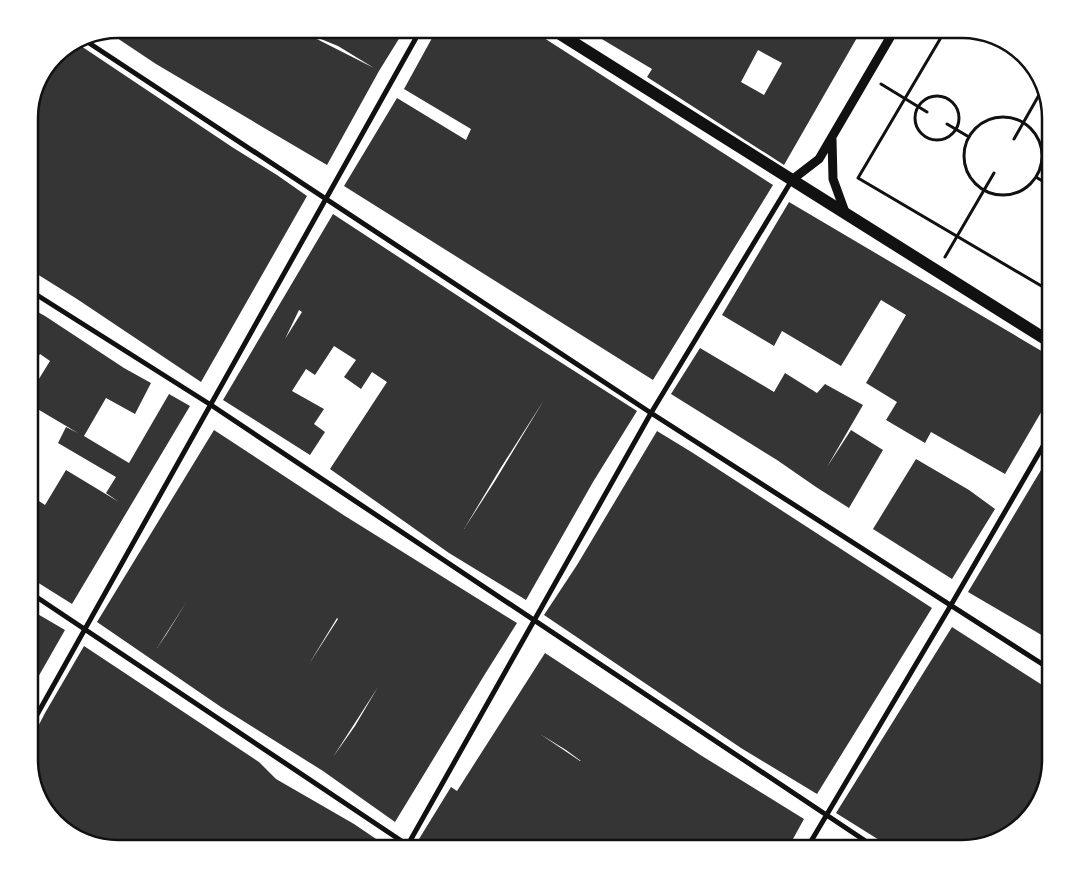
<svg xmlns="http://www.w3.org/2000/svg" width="1079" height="877" font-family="Arial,sans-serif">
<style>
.building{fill:#353535;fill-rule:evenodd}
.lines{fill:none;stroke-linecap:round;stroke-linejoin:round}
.path{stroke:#111;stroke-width:3}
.minor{stroke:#111;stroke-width:5}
.tertiary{stroke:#111;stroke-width:9}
.primary{stroke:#111;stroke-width:12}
.rim{fill:none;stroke:#111;stroke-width:2.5}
</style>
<rect width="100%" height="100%" fill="#fff"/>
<path class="building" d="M 118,29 L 405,29 L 379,71 L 327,165 L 156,64 L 108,32 ZM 301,31 L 338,46 L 374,68 Z
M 437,29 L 530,29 L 773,185 L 653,380 L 344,186 L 397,98 L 466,140 L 471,129 L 404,89 Z
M 585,29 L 862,29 L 784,165 L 647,77 L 652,69 ZM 758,50 L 782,63 L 764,95 L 741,82 Z
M 78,44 L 232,147 L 277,175 L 307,196 L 201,382 L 77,299 L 29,269 L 29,112 L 38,78 L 59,51 Z
M 789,202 L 1050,356 L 1050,397 L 1005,474 L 931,432 L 925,443 L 886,420 L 897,402 L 866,383 L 906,315 L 881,300 L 841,366 L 782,331 L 774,346 L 722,315 Z
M 333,214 L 507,328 L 637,411 L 593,482 L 526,600 L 449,553 L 330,469 L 387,382 L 372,372 L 361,389 L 344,377 L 356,360 L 334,346 L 315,375 L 306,369 L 292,391 L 324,409 L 314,424 L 325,432 L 310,455 L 223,400 ZM 299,310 L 302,312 L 285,339 ZM 544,400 L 495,481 L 464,529 L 500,469 Z
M 29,307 L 45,316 L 124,368 L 151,383 L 135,414 L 106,398 L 84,436 L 129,463 L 169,394 L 190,406 L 72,604 L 29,577 L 29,510 L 36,499 L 45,505 L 66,470 L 119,502 L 106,493 L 116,477 L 58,443 L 66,427 L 78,433 L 29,404 L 29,395 L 50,361 L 40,354 L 29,370 Z
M 700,348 L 774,392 L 785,373 L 817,393 L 825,384 L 863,405 L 827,467 L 851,430 L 883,450 L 849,508 L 816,487 L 777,460 L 671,394 Z
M 214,430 L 345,516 L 517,623 L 485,674 L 395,822 L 323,771 L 221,707 L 97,622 ZM 187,601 L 166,635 L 157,648 ZM 337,618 L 338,619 L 309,664 ZM 378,687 L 355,726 L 333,757 Z
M 657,431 L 693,453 L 932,608 L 817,794 L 741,748 L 544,615 L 577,565 Z
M 1050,455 L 1050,640 L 968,592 Z
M 916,459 L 969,490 L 995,509 L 952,579 L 873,529 Z
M 29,609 L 65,630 L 29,693 Z
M 952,627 L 1050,690 L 1050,760 L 1028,818 L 1000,839 L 961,848 L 892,848 L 836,813 Z
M 84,646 L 259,762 L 276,779 L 354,824 L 385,845 L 383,848 L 117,848 L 59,826 L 38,798 L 29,765 L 29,744 L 45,713 Z
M 545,653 L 702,756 L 804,819 L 788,848 L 433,848 L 419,839 L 451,787 L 457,791 ZM 540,734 L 566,750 L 581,761 L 580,761 Z"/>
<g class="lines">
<path class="path" d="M 946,29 L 858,178 L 1050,291
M 990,39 L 1029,62
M 881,84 L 927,112
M915 118a22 22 0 1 1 44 0a22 22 0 1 1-44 0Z
M964 156a39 39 0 1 1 78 0a39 39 0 1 1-78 0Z
M 947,124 L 969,137
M 1014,139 L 1043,88
M 1036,177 L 1050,186
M 945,257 L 994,173"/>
<path class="minor" d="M 86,41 L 651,413 L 1050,669
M 29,290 L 211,405 L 876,848
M 29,592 L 412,848
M 29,729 L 421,29
M 406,848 L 651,413 L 792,180
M 807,848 L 951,605 L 1050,434"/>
<path class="tertiary" d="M 832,139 L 833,179 L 845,212
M 793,179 L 819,159 L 895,29"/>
<path class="primary" d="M 552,29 L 1050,342"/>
</g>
<path d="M0 0H1079V877H0ZM118 38H962A80 80 0 0 1 1042 118V760A80 80 0 0 1 962 840H118A80 80 0 0 1 38 760V118A80 80 0 0 1 118 38Z" fill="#fff" fill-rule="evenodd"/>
<path class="rim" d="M118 38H962A80 80 0 0 1 1042 118V760A80 80 0 0 1 962 840H118A80 80 0 0 1 38 760V118A80 80 0 0 1 118 38Z"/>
</svg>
